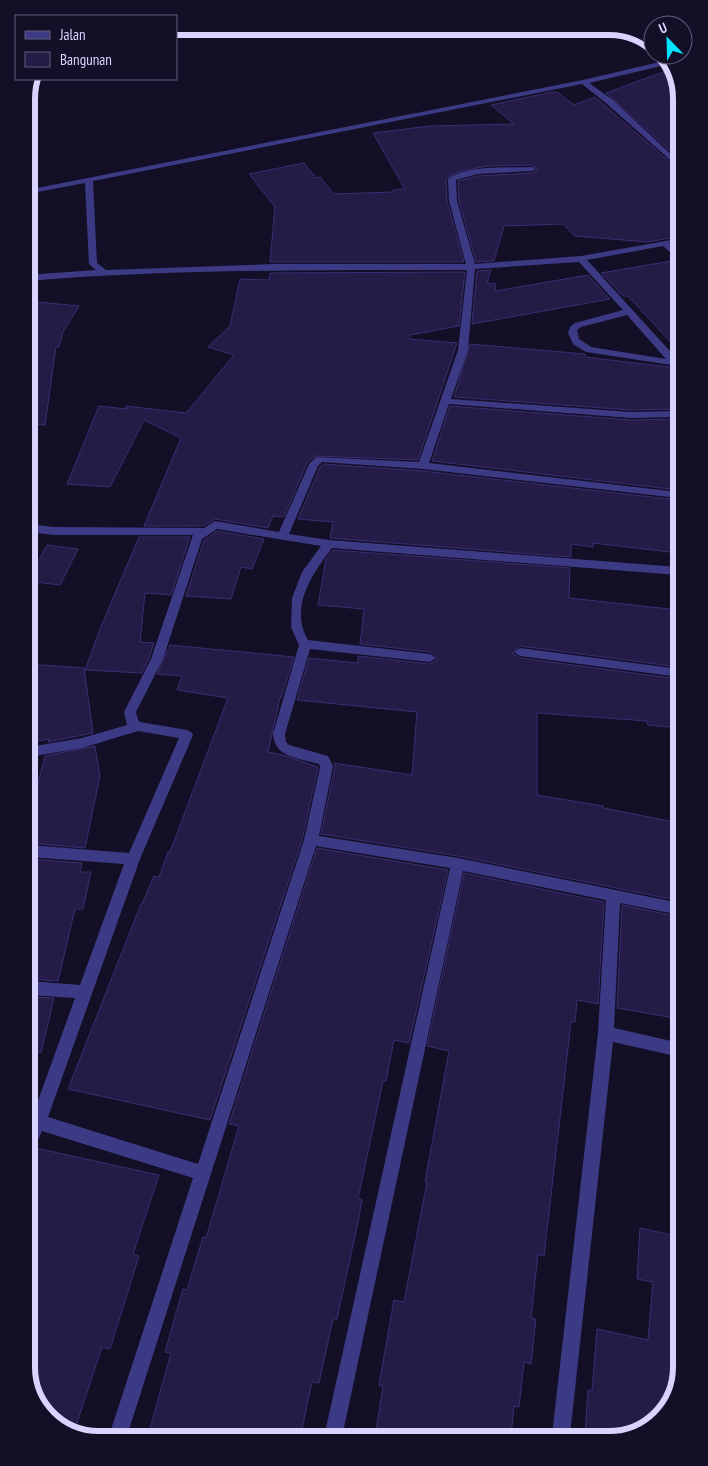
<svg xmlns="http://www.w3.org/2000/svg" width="708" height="1466" font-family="'PT Sans Narrow',sans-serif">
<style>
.building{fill:#241b47;stroke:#3b2d73}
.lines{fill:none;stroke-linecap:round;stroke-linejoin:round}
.minor{fill:#3d3a85;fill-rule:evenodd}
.rim{fill:none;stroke:#d9d4ff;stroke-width:6}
</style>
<rect width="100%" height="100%" fill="#130f26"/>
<path class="building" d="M 674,68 L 676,71 L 677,157 L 606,93 Z
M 552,92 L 557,92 L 574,105 L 595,97 L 677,168 L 677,237 L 647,242 L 575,236 L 563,224 L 504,226 L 494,261 L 476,262 L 459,201 L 458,181 L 478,176 L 532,173 L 538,170 L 532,165 L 488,166 L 465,170 L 455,173 L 446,179 L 447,201 L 464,262 L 270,262 L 275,207 L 249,174 L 304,163 L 316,178 L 320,177 L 334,194 L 394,192 L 393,190 L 405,189 L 373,133 L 430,126 L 514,124 L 491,105 Z
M 677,260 L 677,349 L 628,296 L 623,296 L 601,273 Z
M 491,270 L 487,283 L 496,284 L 495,291 L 588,275 L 610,299 L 472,324 L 477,271 Z
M 465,272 L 459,326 L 410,335 L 410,339 L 457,343 L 418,460 L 315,456 L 307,463 L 284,517 L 273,516 L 268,528 L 215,519 L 203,526 L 144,526 L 181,438 L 144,420 L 110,487 L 67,484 L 99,406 L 126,409 L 126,406 L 186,413 L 234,355 L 208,347 L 230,326 L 240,279 L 269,280 L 270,273 Z
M 27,301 L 79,306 L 63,332 L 59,347 L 56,347 L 45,425 L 28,424 Z
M 470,344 L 585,354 L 585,357 L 678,368 L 678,409 L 631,410 L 454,397 Z
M 450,406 L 631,420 L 678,419 L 678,490 L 432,461 Z
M 323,464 L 423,471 L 678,500 L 678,553 L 593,543 L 593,547 L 571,544 L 571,557 L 330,538 L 333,522 L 298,519 L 320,467 Z
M 217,531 L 264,539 L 252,569 L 241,567 L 231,599 L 186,596 L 204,540 Z
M 139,537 L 190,537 L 171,595 L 145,593 L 140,642 L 154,643 L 149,658 L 142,673 L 85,670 L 100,629 Z
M 47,545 L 78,549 L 60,585 L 28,581 Z
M 333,550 L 570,568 L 569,598 L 679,610 L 679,667 L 520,646 L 512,653 L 520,658 L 679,679 L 679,728 L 648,725 L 647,721 L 537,713 L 537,795 L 603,806 L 603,808 L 679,823 L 680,901 L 458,856 L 321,834 L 335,766 L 334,763 L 412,775 L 417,712 L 297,700 L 309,658 L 358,663 L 358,656 L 430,664 L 438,659 L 430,652 L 360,644 L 364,609 L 318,605 L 326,559 Z
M 170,645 L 294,657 L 281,698 L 280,698 L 268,752 L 283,755 L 318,767 L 302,840 L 210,1120 L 68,1089 L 141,904 L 142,904 L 154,876 L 159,877 L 168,852 L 170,852 L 228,698 L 177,690 L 182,676 L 157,674 Z
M 29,664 L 84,668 L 93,733 L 48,742 L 49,739 L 34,742 L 29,695 Z
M 95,746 L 100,776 L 85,848 L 29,843 L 29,817 L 45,756 Z
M 317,848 L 448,870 L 409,1043 L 394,1040 L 386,1081 L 383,1081 L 358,1199 L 362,1200 L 358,1222 L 337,1319 L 333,1319 L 319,1383 L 312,1382 L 300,1438 L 147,1439 L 171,1353 L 165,1352 L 183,1289 L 187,1290 L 203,1237 L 206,1238 L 239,1126 L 229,1124 Z
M 29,859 L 82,863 L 80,872 L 91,872 L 83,909 L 75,909 L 58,981 L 30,979 Z
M 464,873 L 604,902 L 598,1004 L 577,1000 L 575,1022 L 571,1022 L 544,1256 L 538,1254 L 531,1318 L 536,1319 L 531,1364 L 524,1362 L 519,1407 L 514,1406 L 511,1436 L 375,1437 L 383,1386 L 379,1385 L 394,1300 L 404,1302 L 427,1182 L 425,1182 L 449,1051 L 427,1046 Z
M 622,905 L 680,917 L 680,1019 L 617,1008 Z
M 30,997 L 54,998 L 41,1053 L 30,1051 Z
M 31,1147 L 159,1175 L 133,1254 L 139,1256 L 110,1349 L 102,1347 L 74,1432 L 55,1425 L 32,1395 Z
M 640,1228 L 681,1237 L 682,1367 L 669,1408 L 637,1434 L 585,1435 L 588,1390 L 592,1391 L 597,1329 L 648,1340 L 653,1282 L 637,1279 Z"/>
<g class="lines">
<path class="minor" d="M 668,60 L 670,64 L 589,83 L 613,100 L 677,160 L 677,166 L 607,104 L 582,84 L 93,181 L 97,263 L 106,270 L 274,264 L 466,264 L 449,201 L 448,179 C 465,165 510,168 532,167 L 536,169 L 532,171 L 478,174 L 456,180 L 457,201 L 475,264 L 581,256 L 677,239 L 677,243 L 671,245 L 677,250 L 677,258 L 663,246 L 587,260 L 678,360 L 678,366 L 586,352 L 573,344 L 568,333 L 570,327 L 575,323 L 623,310 L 579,262 L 475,269 L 468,350 L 451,399 L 631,412 L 678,411 L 678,417 L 631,418 L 449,404 L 429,463 L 678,492 L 678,498 L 423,469 L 322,462 L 318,466 L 289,534 L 329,540 L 678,567 L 678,575 L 332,548 C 312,574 289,607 308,640 L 430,654 L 436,658 L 430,662 L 310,649 L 285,734 L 286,742 L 289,745 L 328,756 L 333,766 L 319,836 L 458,858 L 680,903 L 680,915 L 620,903 L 614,1028 L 680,1043 L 680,1057 L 613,1042 L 570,1435 L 552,1435 L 598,1033 L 606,900 L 463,871 L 342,1437 L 324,1437 L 450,868 L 316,846 L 126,1439 L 108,1439 L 193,1178 L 42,1131 L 37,1142 L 31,1144 L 31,1120 L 75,998 L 30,995 L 30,981 L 80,985 L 124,864 L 29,857 L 29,845 L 129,853 L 179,738 L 138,731 L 82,748 L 29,757 L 29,747 L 82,738 L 127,725 L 124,712 L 151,659 L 193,535 L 55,535 L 28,532 L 28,524 L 55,527 L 204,528 L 215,521 L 279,532 L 309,464 L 316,457 L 419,462 L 458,350 L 467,270 C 320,270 173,269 27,281 L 27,275 L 96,270 L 89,264 L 85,183 L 27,194 L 27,190 L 583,80 ZM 627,315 L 666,359 L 591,347 L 579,339 L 577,330 L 581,327 ZM 217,529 L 321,546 L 302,572 L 292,598 L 291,627 L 299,645 L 273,734 C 275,758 299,758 319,764 L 320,767 L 304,840 L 198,1164 L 48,1117 L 140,859 L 193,735 L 191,732 L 187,730 L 140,722 L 138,720 L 136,712 L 163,659 L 202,539 Z
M 28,457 L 34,458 L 35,460 L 32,466 L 28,467 Z
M 520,648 L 679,669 L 679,677 L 520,656 L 514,652 Z"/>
</g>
<path d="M0 0H708V1466H0ZM99 35H609A64 64 0 0 1 673 99V1367A64 64 0 0 1 609 1431H99A64 64 0 0 1 35 1367V99A64 64 0 0 1 99 35Z" fill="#130f26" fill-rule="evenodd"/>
<path class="rim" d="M99 35H609A64 64 0 0 1 673 99V1367A64 64 0 0 1 609 1431H99A64 64 0 0 1 35 1367V99A64 64 0 0 1 99 35Z"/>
<rect x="15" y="15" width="162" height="65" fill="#130f26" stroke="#625e7d"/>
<rect x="25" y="31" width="25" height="8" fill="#3d3a85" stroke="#625e7d"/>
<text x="60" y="40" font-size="15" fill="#d9d4ff">Jalan</text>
<rect x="25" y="52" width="25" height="15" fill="#241b47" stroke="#625e7d"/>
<text x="60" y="65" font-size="15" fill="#d9d4ff">Bangunan</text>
<g transform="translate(668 40) rotate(337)"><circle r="24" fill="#130f26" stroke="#625e7d"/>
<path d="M0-4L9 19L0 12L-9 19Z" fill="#00e5ff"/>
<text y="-8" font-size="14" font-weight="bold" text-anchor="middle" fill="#d9d4ff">U</text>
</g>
</svg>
